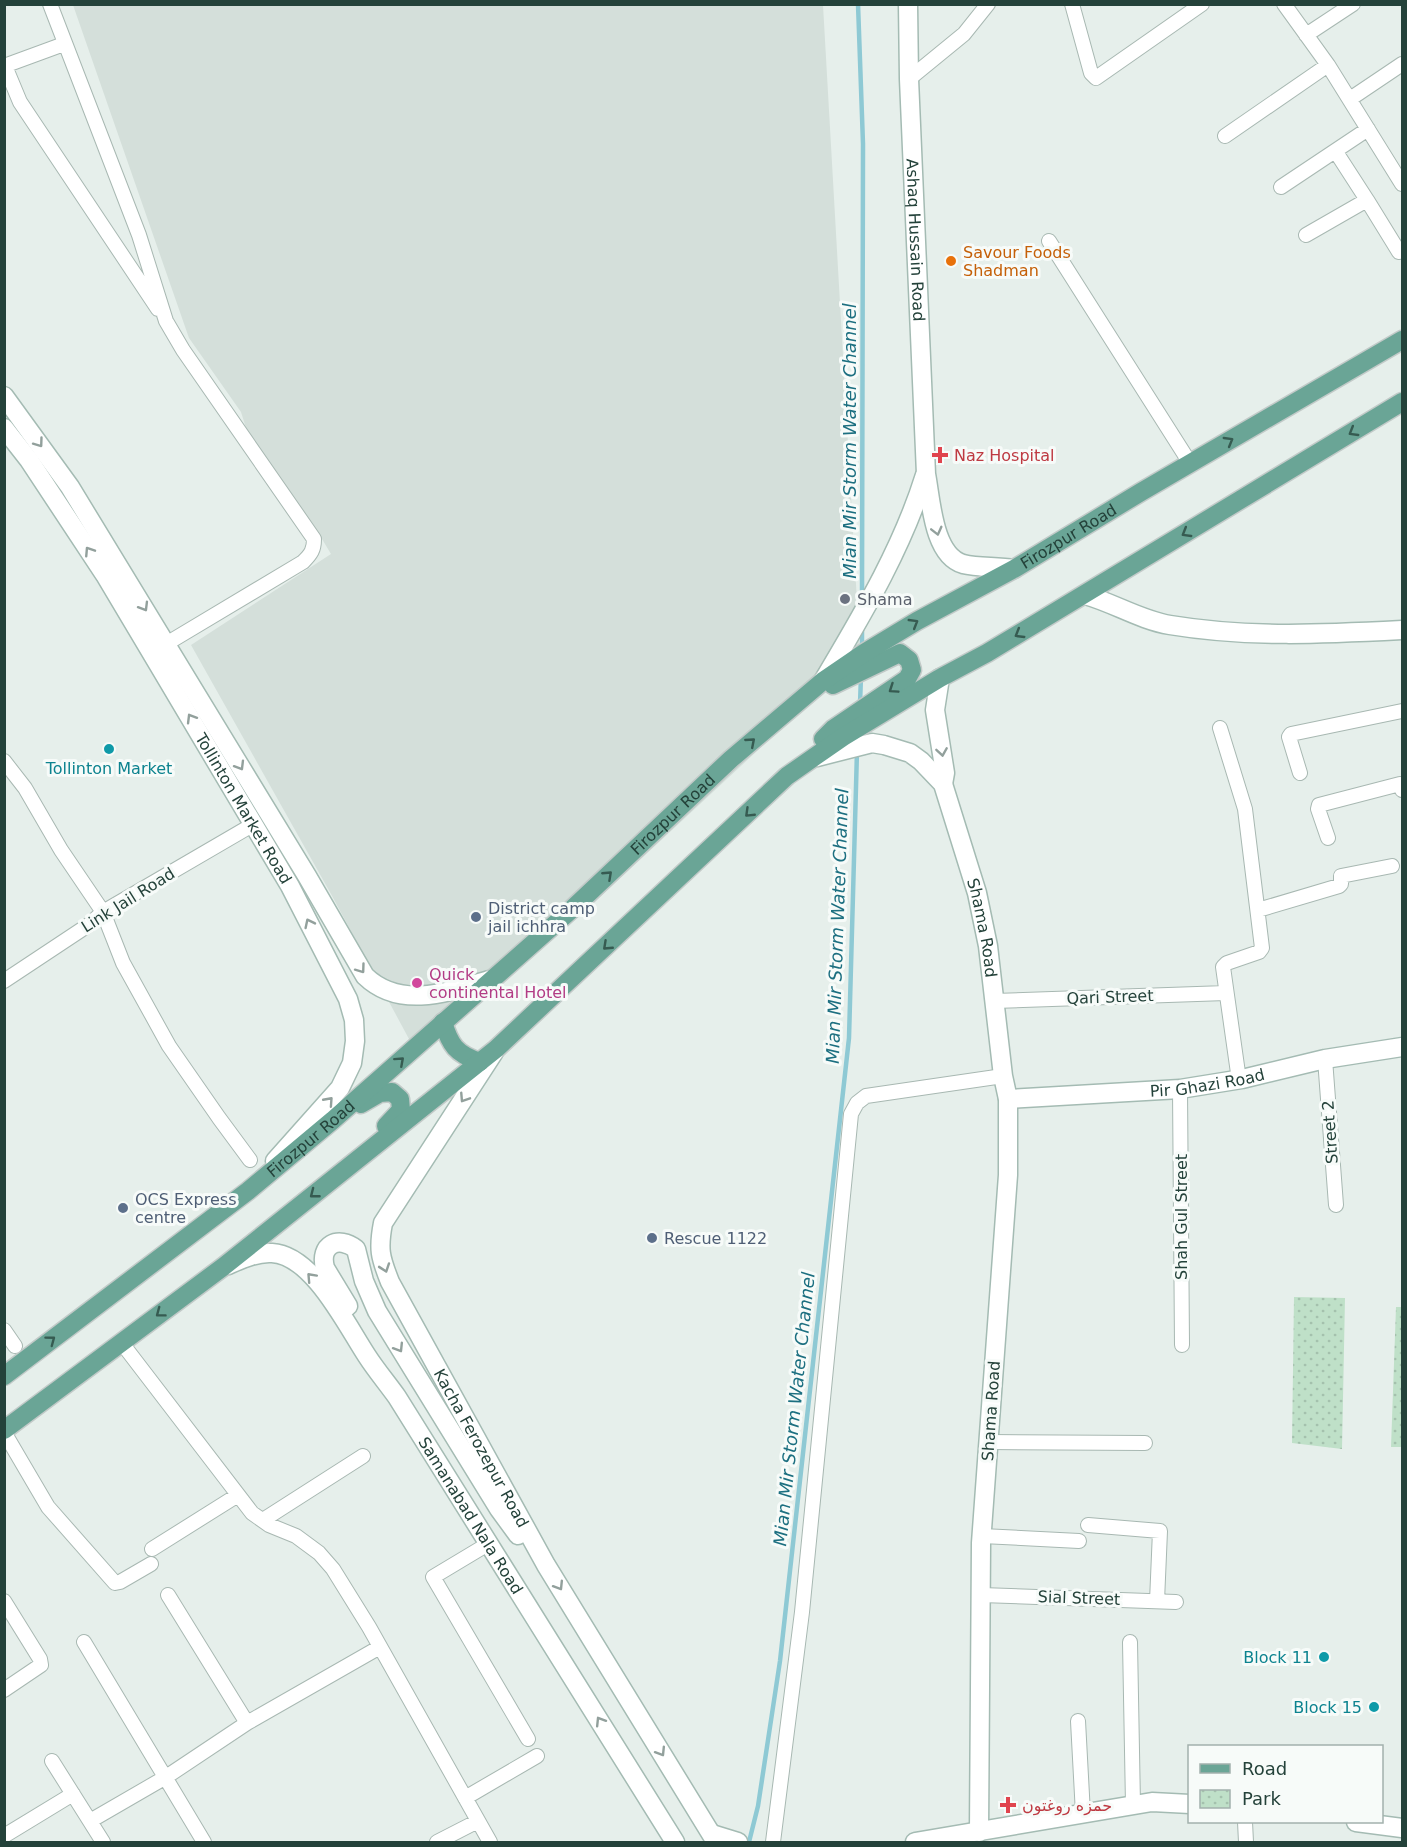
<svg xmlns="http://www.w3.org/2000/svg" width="1407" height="1847" font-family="'DejaVu Sans',Vazirmatn,sans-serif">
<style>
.built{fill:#d4dfda}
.park{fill:url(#park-dots)}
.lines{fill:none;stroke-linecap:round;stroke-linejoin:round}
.stream{stroke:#8ec9d4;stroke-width:4.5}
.street-casing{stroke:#a8b8b2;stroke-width:16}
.secondary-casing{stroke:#a4bbb3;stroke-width:21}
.primary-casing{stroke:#c2cac8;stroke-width:21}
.street{stroke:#fff;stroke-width:14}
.secondary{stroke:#fff;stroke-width:18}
.primary{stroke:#6aa596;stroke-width:18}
.oneway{stroke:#365b51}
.oneway2{stroke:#92a09c}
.food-dot{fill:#e8710a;stroke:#f7fbf9;stroke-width:2}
.health-dot{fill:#e0444e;stroke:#f7fbf9;stroke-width:2}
.worship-dot{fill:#6b7280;stroke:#f7fbf9;stroke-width:2}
.culture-dot{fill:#0f9aa8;stroke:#f7fbf9;stroke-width:2}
.service-dot{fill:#5c6f8a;stroke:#f7fbf9;stroke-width:2}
.hotel-dot{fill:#d1479c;stroke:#f7fbf9;stroke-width:2}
.labels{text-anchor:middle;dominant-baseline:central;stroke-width:6;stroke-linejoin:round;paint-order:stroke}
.street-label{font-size:16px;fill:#24423a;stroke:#f7fbf9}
.food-label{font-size:16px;fill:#c56008;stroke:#f7fbf9;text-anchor:start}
.health-label{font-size:16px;fill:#be3a42;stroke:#f7fbf9;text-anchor:start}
.worship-label{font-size:16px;fill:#5b616d;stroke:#f7fbf9;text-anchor:start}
.culture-label{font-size:16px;fill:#0d838f;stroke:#f7fbf9;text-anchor:end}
.service-label{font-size:16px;fill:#4e5e75;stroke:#f7fbf9;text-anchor:start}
.hotel-label{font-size:16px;fill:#b23c85;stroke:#f7fbf9;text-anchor:start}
.water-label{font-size:18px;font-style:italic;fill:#1c6f80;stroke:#f7fbf9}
</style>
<defs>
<pattern id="park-dots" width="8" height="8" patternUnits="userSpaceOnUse" patternTransform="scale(1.5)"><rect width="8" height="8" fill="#bfe0c8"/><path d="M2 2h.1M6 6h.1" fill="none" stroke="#a4c1ad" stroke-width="1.8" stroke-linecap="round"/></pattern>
</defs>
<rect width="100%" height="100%" fill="#e6efeb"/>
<path class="built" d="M 73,5 L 823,5 L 861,672 L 812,700 L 587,909 L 416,1052 L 331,894 L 191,645 L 331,554 L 316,529 L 247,431 L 241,412 L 189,338 Z"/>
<path class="park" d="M 1294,1297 L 1345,1298 L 1342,1449 L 1292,1443 Z
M 1396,1307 L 1402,1307 L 1402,1447 L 1391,1447 Z"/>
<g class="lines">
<path class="stream" d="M 858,4 L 863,144 L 862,599
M 862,650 L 862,628
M 860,704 L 861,676
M 749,1842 L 758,1806 L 780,1661 L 849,1038 L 857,751"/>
<defs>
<path id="street" d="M 50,4 L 139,235 L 166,321 L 183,350 L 314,539 C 314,550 311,554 303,562 L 166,644
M 1072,4 L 1091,73 L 1096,78 L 1202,4
M 1284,4 L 1328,65 L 1402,184
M 1306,35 L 1353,4
M 4,66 L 64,44
M 5,66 L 20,102 L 158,309
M 909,79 L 964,34 L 988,4
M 1350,99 L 1402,64
M 1225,136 L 1328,65
M 1336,152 L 1367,200
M 1281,187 L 1368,129
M 1306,235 L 1367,200 L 1399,252 L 1402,250
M 1049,241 L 1190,463
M 1220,728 L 1245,809 L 1262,948 L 1259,952 L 1227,963 L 1223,967 L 1239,1080
M 4,761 L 25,788 L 61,850 L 103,912 L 123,963 L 169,1046 L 219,1118 L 250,1160
M 1300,773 L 1289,737 L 1291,734 L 1402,711
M 1328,838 L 1318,809 L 1319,805 L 1400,784 L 1402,790
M 1258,910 L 1339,886 L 1341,884 L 1341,876 L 1392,866
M 4,981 L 90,924 L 103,912 L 254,824
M 994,1001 L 1226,993
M 1325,1059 L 1336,1205
M 1180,1089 L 1182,1345
M 4,1330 L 15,1346
M 121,1342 L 252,1513 L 269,1525 L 296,1536 L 319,1553 L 333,1569 L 369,1627 L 490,1842
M 4,1432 L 48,1507 L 115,1583 L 120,1582 L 151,1564
M 988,1442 L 1145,1443
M 263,1520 L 363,1456
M 1088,1525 L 1160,1531 L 1157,1601
M 982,1536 L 1079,1541
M 488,1544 L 433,1577 L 528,1739
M 152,1549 L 238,1495
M 168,1595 L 247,1723
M 981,1595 L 1176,1602
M 4,1601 L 40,1659 L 41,1665 L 4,1690
M 84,1642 L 204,1842
M 1130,1642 L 1133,1805
M 1078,1721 L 1083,1814
M 52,1761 L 103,1842
M 465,1798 L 537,1756
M 90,1821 L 166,1777 L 247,1723 L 380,1647
M 1245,1822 L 1246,1842
M 4,1836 L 73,1794
M 437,1842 L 478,1821
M 773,1842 L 802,1612 L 851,1114 L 857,1103 L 866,1096 L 1003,1076"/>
<g id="secondary">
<path id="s1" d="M 908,4 L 909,79 L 926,474 C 931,500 933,555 963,564 C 979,568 997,566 1014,569"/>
<path d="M 4,396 L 70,487 L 307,876 L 365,976 C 400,1010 449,992 489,980"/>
<path id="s2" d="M 4,428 L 29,460 L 105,575 L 158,664 L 290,886 L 348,999 L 354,1020 L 355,1041 L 352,1063 L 340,1088 L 275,1161"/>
<path d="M 1085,595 C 1114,603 1140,620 1170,625 C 1248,638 1325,634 1402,630"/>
<path d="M 940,678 L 935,710 L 945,773 L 943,784"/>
<path d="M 823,681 C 862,615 902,549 925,475"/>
<path id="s3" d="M 817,757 L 872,743 L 884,745 L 910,753 L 921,761 L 943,784 L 977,893 L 988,946 L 1003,1076 L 1008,1099 L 1008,1175 L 981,1543 L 979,1832"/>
<path id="s4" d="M 494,1052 L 383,1223 C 378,1249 380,1257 390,1282 L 546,1565 L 716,1842"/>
<path id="s5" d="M 1008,1099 L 1180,1089 L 1242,1079 L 1325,1059 L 1402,1047"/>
<path id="s6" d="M 228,1265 C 242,1259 257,1252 272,1253 C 313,1255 347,1326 367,1356 C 376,1370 387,1383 397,1397 L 675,1842"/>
<path d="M 348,1306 L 325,1268 C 319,1245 338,1235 356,1249 L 364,1281 L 377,1311 L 499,1509 L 518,1535"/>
<path d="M 1356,1822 L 1402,1828"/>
<path d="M 712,1834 L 738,1842"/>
<path d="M 915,1842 L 1152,1802 L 1190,1804"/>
</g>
<g id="primary">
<path d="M 823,739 L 833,729 L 907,679 L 912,670 L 909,660 L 900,653 L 833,685"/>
<path d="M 443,1022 C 450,1045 456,1054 480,1062"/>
<path d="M 361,1104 L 380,1093 L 392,1092 L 400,1099 L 401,1110 L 386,1126"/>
<path id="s7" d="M 4,1376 L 248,1191 L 333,1120 L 572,909 L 731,759 L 823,681 L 864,653 L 917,621 L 1014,569 L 1141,492 L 1402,340"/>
<path d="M 4,1430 L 223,1267 L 496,1049 L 787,776 L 843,737 L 940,678 L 987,653 L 1402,402"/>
</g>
</defs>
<use href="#street" class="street-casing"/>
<use href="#secondary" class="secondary-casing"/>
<use href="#primary" class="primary-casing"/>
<use href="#street" class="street"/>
<use href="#secondary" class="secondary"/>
<use href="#primary" class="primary"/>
</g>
<defs><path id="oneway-chevron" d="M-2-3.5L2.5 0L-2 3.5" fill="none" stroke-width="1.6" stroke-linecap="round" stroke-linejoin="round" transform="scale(1.5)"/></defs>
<g class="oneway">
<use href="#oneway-chevron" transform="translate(1353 432) rotate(149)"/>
<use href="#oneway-chevron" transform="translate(1229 441) rotate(-30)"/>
<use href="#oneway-chevron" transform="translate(1186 533) rotate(149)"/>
<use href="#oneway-chevron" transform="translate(914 623) rotate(-31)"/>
<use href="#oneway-chevron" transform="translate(1019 634) rotate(149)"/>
<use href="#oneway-chevron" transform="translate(893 689) rotate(146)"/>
<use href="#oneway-chevron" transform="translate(751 742) rotate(-41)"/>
<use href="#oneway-chevron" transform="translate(749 813) rotate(136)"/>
<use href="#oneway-chevron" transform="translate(608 875) rotate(-43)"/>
<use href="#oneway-chevron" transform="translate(607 946) rotate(137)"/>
<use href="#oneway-chevron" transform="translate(400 1061) rotate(-42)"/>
<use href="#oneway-chevron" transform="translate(314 1194) rotate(142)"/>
<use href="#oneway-chevron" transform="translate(160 1313) rotate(143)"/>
<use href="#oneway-chevron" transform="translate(51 1340) rotate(-37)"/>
</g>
<g class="oneway2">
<use href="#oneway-chevron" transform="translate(39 443) rotate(54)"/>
<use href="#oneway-chevron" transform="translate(937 531) rotate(76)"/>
<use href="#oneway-chevron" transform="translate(89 551) rotate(-123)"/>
<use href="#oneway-chevron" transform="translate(144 607) rotate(59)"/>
<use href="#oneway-chevron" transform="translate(191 718) rotate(-121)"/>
<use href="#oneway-chevron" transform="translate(942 752) rotate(81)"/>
<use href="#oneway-chevron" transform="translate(240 766) rotate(59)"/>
<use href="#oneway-chevron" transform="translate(309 923) rotate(-116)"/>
<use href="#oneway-chevron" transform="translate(361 969) rotate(54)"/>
<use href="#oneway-chevron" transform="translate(464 1098) rotate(123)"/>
<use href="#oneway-chevron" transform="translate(329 1101) rotate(-48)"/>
<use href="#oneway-chevron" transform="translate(385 1268) rotate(71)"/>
<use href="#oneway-chevron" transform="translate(311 1277) rotate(-133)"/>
<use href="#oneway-chevron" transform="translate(399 1348) rotate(58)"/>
<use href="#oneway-chevron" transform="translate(559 1586) rotate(58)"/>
<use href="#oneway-chevron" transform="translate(600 1721) rotate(-122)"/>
<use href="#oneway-chevron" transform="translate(661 1752) rotate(58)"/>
</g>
<circle class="food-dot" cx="951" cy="261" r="6"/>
<g class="health-dot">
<path d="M937 446h6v6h6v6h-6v6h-6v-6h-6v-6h6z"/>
<path d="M1005 1796h6v6h6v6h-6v6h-6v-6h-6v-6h6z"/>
</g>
<circle class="worship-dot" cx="845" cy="599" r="6"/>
<g class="culture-dot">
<circle cx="109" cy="749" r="6"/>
<circle cx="1324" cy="1657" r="6"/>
<circle cx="1374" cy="1707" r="6"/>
</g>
<g class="service-dot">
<circle cx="476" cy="917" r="6"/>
<circle cx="123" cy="1208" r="6"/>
<circle cx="652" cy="1238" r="6"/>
</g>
<circle class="hotel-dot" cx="417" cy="983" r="6"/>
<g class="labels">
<g class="street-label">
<text stroke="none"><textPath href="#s1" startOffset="236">Ashaq Hussain Road</textPath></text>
<text stroke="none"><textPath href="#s7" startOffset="1360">Firozpur Road</textPath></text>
<text stroke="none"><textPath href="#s2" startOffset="450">Tollinton Market Road</textPath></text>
<text stroke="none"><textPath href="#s7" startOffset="874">Firozpur Road</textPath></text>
<text transform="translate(128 900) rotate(-32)">Link Jail Road</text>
<text stroke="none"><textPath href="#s3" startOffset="291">Shama Road</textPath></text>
<text transform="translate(1110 997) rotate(-2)">Qari Street</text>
<text stroke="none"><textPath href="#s5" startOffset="200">Pir Ghazi Road</textPath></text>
<text transform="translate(1330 1132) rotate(-94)">Street 2</text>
<text stroke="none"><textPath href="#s7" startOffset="388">Firozpur Road</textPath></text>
<text transform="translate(1181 1217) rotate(-90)">Shah Gul Street</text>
<text transform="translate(991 1411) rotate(-86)">Shama Road</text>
<text stroke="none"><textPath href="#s4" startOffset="454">Kacha Ferozepur Road</textPath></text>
<text stroke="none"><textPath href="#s6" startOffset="381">Samanabad Nala Road</textPath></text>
<text transform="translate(1079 1598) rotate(2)">Sial Street</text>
</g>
<g class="food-label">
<text x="963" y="252">Savour Foods<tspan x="963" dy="18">Shadman</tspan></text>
</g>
<g class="health-label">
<text x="954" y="455">Naz Hospital</text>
<text x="1022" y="1805">حمزه روغتون</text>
</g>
<g class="worship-label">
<text x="857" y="599">Shama</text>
</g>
<g class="culture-label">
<text x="109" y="768" text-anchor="middle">Tollinton Market</text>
<text x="1312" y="1657">Block 11</text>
<text x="1362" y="1707">Block 15</text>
</g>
<g class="service-label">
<text x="488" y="908">District camp<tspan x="488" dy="18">jail ichhra</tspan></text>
<text x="135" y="1199">OCS Express<tspan x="135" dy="18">centre</tspan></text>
<text x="664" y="1238">Rescue 1122</text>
</g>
<g class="hotel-label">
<text x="429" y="974">Quick<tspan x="429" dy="18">continental Hotel</tspan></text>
</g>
<g class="water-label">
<text transform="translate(849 441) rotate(-90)">Mian Mir Storm Water Channel</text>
<text transform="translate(837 926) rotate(-88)">Mian Mir Storm Water Channel</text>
<text transform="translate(794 1409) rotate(-84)">Mian Mir Storm Water Channel</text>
</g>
</g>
<rect width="1407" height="1847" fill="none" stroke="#24423a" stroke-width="12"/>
<rect x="1188" y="1745" width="195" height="78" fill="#f7fbf9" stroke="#a3b1ad" stroke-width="1.5"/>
<rect x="1200" y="1764" width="30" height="9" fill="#6aa596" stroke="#a3b1ad" stroke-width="1.5"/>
<text x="1242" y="1775" font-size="18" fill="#24423a">Road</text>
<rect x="1200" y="1790" width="30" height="18" fill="url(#park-dots)" stroke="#a3b1ad" stroke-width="1.5"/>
<text x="1242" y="1805" font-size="18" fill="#24423a">Park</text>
</svg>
